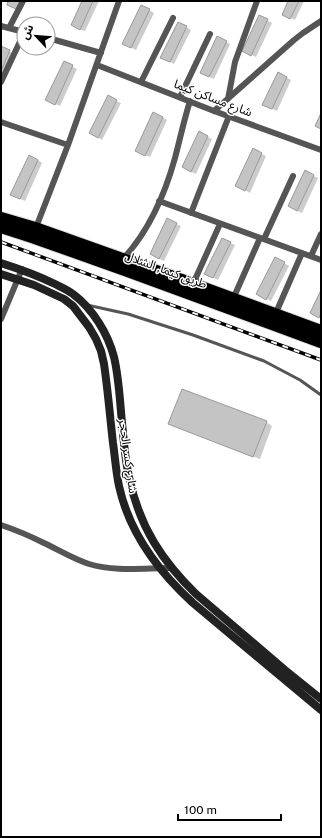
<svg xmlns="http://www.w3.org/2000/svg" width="322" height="838" font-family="'Public Sans','Noto Sans Arabic',sans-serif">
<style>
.shadow{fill:#0003}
.building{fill:#c4c4c4;stroke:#999}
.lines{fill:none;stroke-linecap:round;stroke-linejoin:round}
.highway-casing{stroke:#dbdbdb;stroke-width:14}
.lane{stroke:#555;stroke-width:3}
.street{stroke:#555;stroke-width:6}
.secondary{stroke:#222;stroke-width:8}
.highway{stroke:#000;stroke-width:12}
.rail-casing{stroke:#000;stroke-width:3.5}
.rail{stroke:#fff;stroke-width:2;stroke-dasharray:6;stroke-linecap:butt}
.labels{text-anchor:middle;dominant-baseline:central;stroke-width:3;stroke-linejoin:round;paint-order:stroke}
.street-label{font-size:12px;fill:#000;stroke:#fff}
</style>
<rect width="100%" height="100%" fill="#fff"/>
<path class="shadow" d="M 83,1 L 99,1 L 85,31 L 76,28 Z
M 290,1 L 304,1 L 295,20 L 288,17 Z
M 142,6 L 154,13 L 136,50 L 128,46 Z
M 260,16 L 272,23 L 256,57 L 247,53 Z
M 179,23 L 191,30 L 174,64 L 166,60 Z
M 226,42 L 230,44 L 214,79 L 205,75 Z
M 2,47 L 14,54 L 1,83 L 1,48 Z
M 64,62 L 77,69 L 60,106 L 51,102 Z
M 278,73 L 291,80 L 277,111 L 268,107 Z
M 116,101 L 121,103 L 102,140 L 90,133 Z
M 154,113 L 167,120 L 150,157 L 140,153 Z
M 200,133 L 212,139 L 196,174 L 187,170 Z
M 253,150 L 266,156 L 250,193 L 241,188 Z
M 38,160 L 42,163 L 25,201 L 16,197 Z
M 306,172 L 318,178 L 302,213 L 293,209 Z
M 176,224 L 181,226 L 164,261 L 156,257 Z
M 230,243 L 235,245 L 218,280 L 210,276 Z
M 276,258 L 289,266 L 271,301 L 257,294 Z
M 266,422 L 272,426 L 260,459 L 176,427 L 170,424 Z"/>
<path class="building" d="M 8,1 L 20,1 L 16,9 L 7,5 Z
M 82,1 L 93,1 L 80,30 L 71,25 Z
M 288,1 L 299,1 L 290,19 L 282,15 Z
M 141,5 L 150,9 L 131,48 L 122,44 Z
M 259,15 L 268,19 L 251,56 L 242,51 Z
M 178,22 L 187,26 L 170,62 L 160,58 Z
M 217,36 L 227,41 L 209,77 L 200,73 Z
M 1,46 L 10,50 L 1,71 Z
M 64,61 L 73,65 L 55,105 L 45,100 Z
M 278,72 L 287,77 L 272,109 L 262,105 Z
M 108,95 L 117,100 L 98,138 L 89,133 Z
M 153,112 L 163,117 L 145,156 L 135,151 Z
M 321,113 L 321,129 L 315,126 Z
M 199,131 L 208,136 L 191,172 L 182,167 Z
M 253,148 L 262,153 L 245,191 L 235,186 Z
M 29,155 L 38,160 L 20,199 L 10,195 Z
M 305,170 L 314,175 L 297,211 L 288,206 Z
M 167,218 L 177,223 L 159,259 L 150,254 Z
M 222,238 L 231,242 L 213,278 L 204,274 Z
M 275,257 L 285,262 L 266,300 L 256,294 Z
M 321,290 L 321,313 L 319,318 L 310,313 Z
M 182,389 L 267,421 L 253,457 L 168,424 Z"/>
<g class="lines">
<defs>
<path id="highway" d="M 1,218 L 35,228 L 193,284 L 321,331
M 1,227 L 32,237 L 125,270 L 321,342"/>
</defs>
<use href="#highway" class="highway-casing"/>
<path class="lane" d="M 87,305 L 128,314 L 193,335 L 264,361 L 300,380 L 321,395"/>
<path class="street" d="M 1,26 L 24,32
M 9,28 L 23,1
M 48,38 L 101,53
M 97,65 L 214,111 L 321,150
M 1,82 L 24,33
M 141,82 L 173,18
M 180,97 L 210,34
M 228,99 L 235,62 L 257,1
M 214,111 L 294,40 L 303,33 L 321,21
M 1,122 L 68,145
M 159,201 L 321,260
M 191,213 L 229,116
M 35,230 L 68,145 L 119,1
M 264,239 L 293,176
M 311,256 L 321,234
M 123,259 C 148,232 165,194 175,158 C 180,139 184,120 190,101
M 193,284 L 220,224
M 233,299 L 260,238
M 275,315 L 302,253
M 1,319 L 22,269
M 1,525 C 16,530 30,536 44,543 C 59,550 73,559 89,564 C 114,572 145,568 172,568"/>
<path class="secondary" d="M 1,263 C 20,269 37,275 55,284 C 61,287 68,290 73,294 C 93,309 108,334 114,357 C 119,378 120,402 122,423 C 124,442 125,462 130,481 C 140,527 162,561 196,594 L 285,670 L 321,699
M 1,274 L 34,285 L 64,299 L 73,306 L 89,327 L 96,339 L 101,351 L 104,364 C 108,391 110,417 113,443 C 115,457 116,472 119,486 C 129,532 159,572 193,603 L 321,710"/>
<use href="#highway" class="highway"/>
<defs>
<path id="rail" d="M 1,242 L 321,360"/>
</defs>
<use href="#rail" class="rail-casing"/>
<use href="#rail" class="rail"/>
</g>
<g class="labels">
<g class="street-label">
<text transform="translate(213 98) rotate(21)">شارع مساكن كيما</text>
<text transform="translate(166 270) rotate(20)">طريق كيما, الشلال</text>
<text transform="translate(128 456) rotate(82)">شارع كسر الحجر</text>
</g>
</g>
<rect width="322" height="838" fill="none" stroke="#000000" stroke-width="4"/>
<g transform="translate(36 36) rotate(296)"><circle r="19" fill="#ffffff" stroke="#999999"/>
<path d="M0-3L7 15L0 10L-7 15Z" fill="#000000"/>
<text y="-6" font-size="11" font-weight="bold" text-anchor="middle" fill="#000000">ش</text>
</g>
<path d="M178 814v6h103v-6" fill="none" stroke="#000000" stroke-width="2"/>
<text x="184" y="814" font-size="12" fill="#000000" stroke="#ffffff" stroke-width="3" paint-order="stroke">100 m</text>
</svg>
